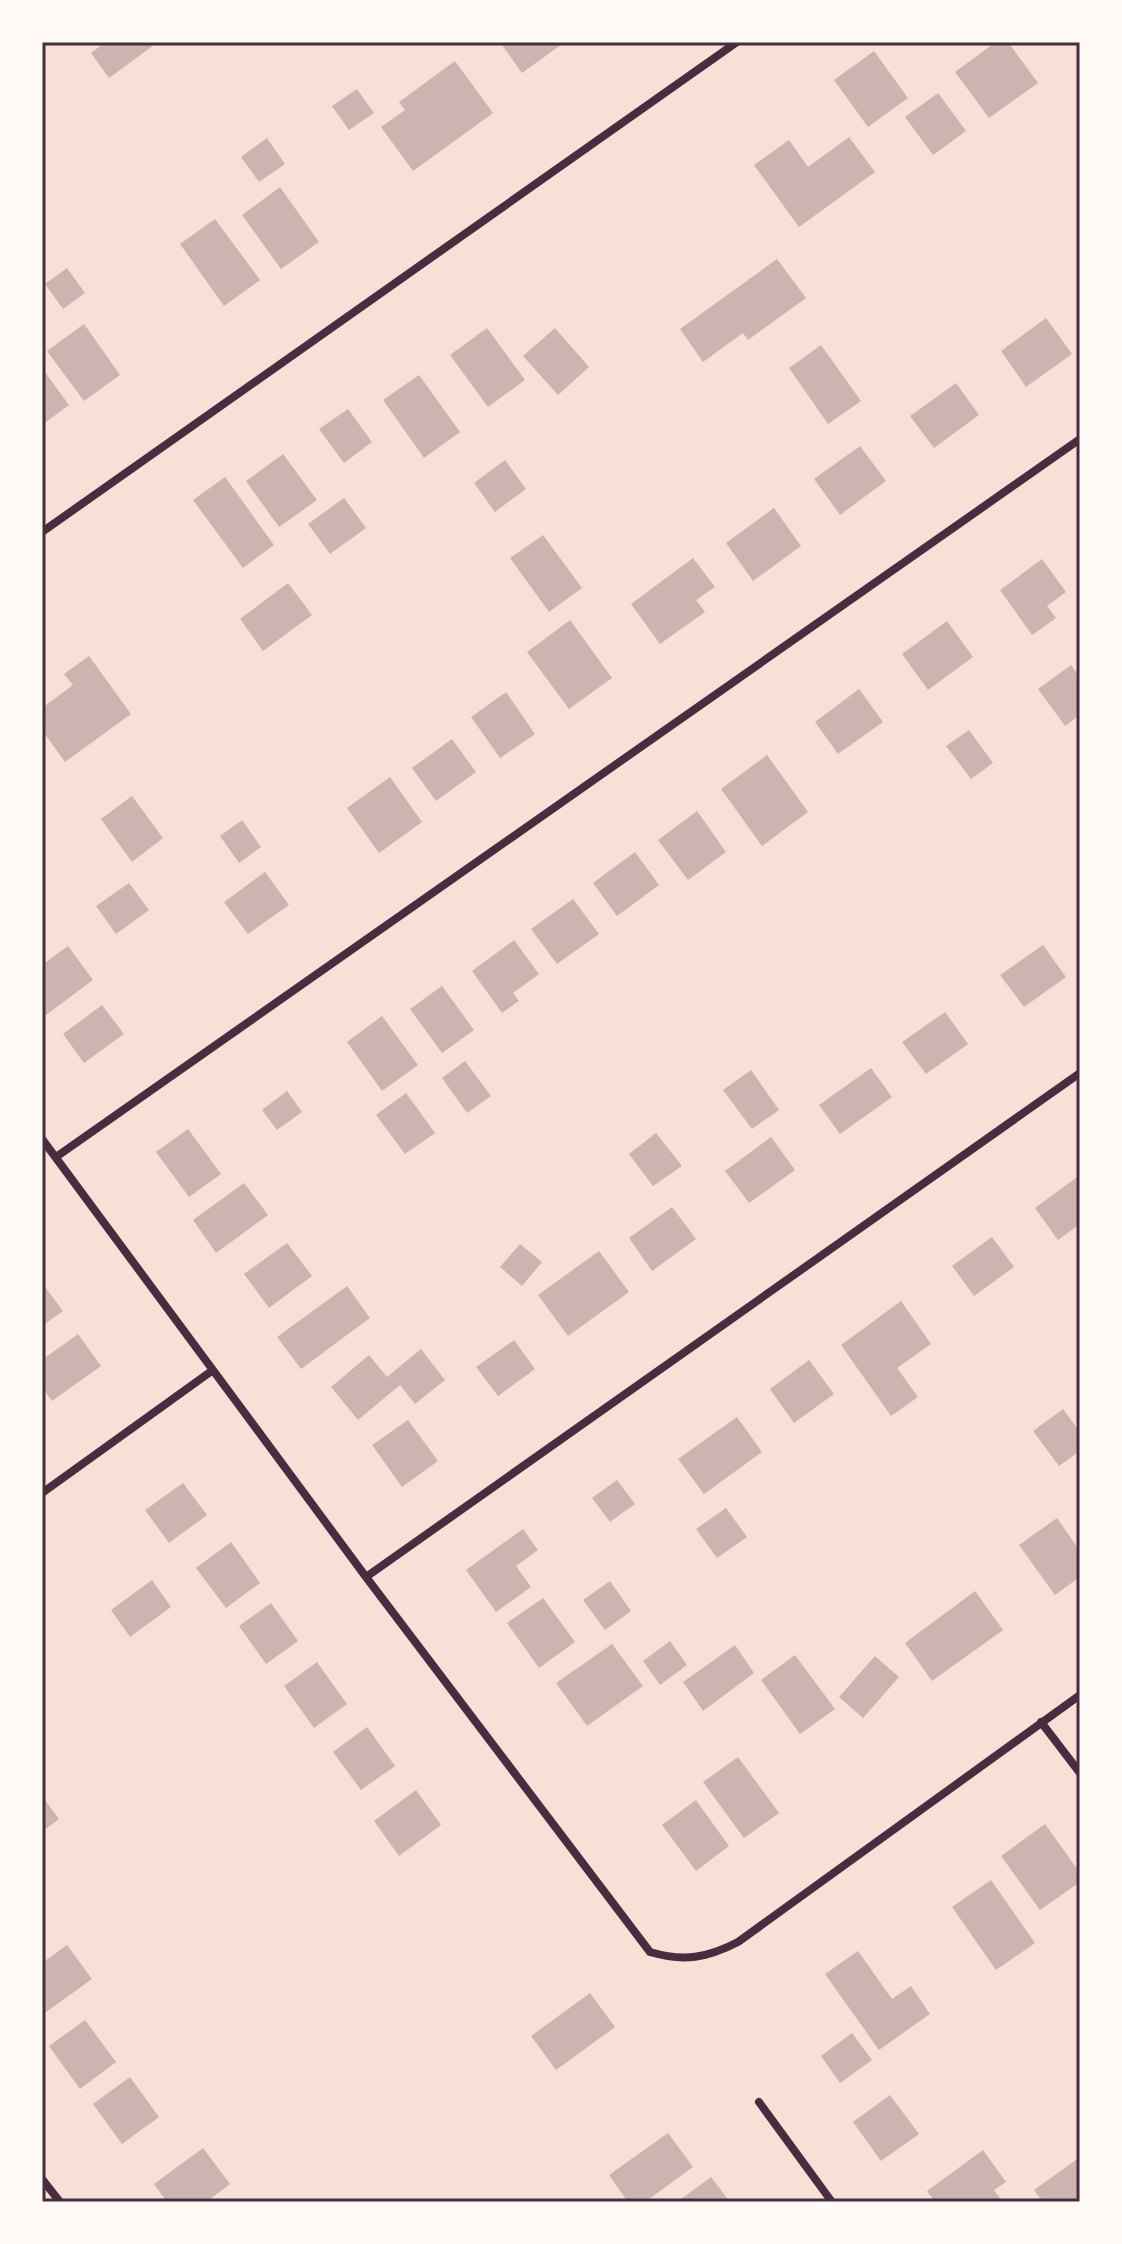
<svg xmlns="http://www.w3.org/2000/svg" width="1122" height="2244" font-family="'Sofia Sans Condensed',sans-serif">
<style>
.building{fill:#ccb4b1}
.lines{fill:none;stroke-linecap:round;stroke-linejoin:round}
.minor{stroke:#4a2c40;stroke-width:8}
.neatline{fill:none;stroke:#4a2c40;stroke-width:3}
</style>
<rect width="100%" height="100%" fill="#f7e1d7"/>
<path class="building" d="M 97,42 L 158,42 L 109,78 L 91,53 L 100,46 Z
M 500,42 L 565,42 L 522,73 Z
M 996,42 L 1008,42 L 1038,83 L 989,118 L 955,72 Z
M 874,51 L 908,98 L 868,127 L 834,80 Z
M 455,61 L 493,113 L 413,171 L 381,127 L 405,110 L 399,102 Z
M 357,89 L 374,113 L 349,130 L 332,106 Z
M 938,93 L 966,131 L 933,155 L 905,117 Z
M 849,137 L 875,172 L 799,227 L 754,165 L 789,140 L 808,167 Z
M 267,138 L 285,164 L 259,182 L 241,157 Z
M 280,187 L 319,242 L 281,269 L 242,215 Z
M 215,219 L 260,280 L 224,306 L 180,244 Z
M 777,259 L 806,298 L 748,340 L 743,333 L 703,362 L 680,329 Z
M 67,268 L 85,293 L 63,309 L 45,284 Z
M 1046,318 L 1072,354 L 1026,387 L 1001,351 Z
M 84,324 L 120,375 L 84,401 L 47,351 Z
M 487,328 L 525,380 L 488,407 L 450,355 Z
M 555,328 L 589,367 L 558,395 L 523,356 Z
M 821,345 L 861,401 L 828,424 L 789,368 Z
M 42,368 L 69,405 L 42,425 Z
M 419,375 L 460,432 L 424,458 L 383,400 Z
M 956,383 L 979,415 L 934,448 L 910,416 Z
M 348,409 L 372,442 L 344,463 L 319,429 Z
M 860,446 L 886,481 L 840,515 L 814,479 Z
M 283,454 L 317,500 L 279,527 L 246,481 Z
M 505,460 L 526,489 L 495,512 L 474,483 Z
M 225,477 L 274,545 L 243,568 L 193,500 Z
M 344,498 L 366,528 L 330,554 L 308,524 Z
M 774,508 L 801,546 L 753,581 L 726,543 Z
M 543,535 L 582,588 L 549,612 L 510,558 Z
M 693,558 L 715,587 L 696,600 L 705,612 L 660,644 L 631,604 Z
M 1042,559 L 1066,592 L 1047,606 L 1056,618 L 1032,635 L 1000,590 Z
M 288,583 L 312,615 L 263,651 L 240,619 Z
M 570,620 L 612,678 L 569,709 L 527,652 Z
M 947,621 L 973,657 L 928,690 L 902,654 Z
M 89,656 L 131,714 L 65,762 L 42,730 L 42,708 L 73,685 L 64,674 Z
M 1071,665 L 1080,678 L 1080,715 L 1065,726 L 1038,689 Z
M 859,689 L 883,722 L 838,754 L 815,722 Z
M 506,692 L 535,734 L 500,758 L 471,717 Z
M 969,730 L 993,763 L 971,779 L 946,746 Z
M 452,739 L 476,772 L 436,801 L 412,768 Z
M 767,755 L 808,812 L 762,846 L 721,789 Z
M 390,777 L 422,822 L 379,853 L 347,808 Z
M 132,796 L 163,838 L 132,862 L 101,819 Z
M 697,811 L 726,852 L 688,880 L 658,840 Z
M 242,820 L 261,847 L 239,863 L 220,836 Z
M 635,852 L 659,885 L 617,916 L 593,883 Z
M 265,872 L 289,905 L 248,934 L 224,902 Z
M 129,883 L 149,910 L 116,934 L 96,906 Z
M 573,899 L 599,934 L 557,964 L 531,929 Z
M 514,940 L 539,974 L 513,993 L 519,1001 L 502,1013 L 472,971 Z
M 1043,945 L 1066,977 L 1024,1007 L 1000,975 Z
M 68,946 L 93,980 L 46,1015 L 42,1009 L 42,965 Z
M 442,986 L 474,1030 L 442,1053 L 410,1009 Z
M 102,1005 L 124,1034 L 84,1063 L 63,1034 Z
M 945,1012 L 968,1044 L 926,1074 L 902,1042 Z
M 382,1016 L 418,1065 L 382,1091 L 347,1042 Z
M 465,1061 L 491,1096 L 467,1113 L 442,1078 Z
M 871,1068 L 892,1097 L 840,1134 L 819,1105 Z
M 751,1070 L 779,1110 L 752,1129 L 723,1090 Z
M 287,1091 L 302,1112 L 277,1130 L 262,1110 Z
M 406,1093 L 435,1133 L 405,1154 L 376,1115 Z
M 188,1129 L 221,1174 L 189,1197 L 156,1152 Z
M 656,1133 L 682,1166 L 653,1186 L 629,1154 Z
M 771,1137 L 795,1170 L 749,1203 L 725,1171 Z
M 1080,1175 L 1080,1224 L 1058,1240 L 1035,1208 Z
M 244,1183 L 268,1215 L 216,1253 L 193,1220 Z
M 672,1207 L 696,1239 L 652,1271 L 629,1238 Z
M 992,1237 L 1014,1267 L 974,1296 L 952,1266 Z
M 287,1243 L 312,1276 L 269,1308 L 244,1274 Z
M 520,1244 L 542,1262 L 522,1286 L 500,1267 Z
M 599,1251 L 629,1292 L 568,1336 L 538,1295 Z
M 42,1283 L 63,1311 L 42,1326 Z
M 347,1286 L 370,1318 L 301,1369 L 277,1337 Z
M 901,1301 L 931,1344 L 897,1368 L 918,1397 L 891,1416 L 841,1345 Z
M 78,1334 L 101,1366 L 52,1401 L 42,1387 L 42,1360 Z
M 514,1340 L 535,1369 L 498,1396 L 476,1367 Z
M 421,1349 L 445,1380 L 415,1404 L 400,1385 L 358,1420 L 331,1387 L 369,1355 L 387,1377 Z
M 809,1360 L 834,1394 L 794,1423 L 770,1389 Z
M 1063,1409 L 1080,1432 L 1080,1451 L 1059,1466 L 1033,1431 Z
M 737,1417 L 762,1452 L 704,1494 L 678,1459 Z
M 408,1420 L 438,1461 L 402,1487 L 372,1445 Z
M 617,1480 L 635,1504 L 610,1522 L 592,1498 Z
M 183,1483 L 207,1515 L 169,1543 L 145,1510 Z
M 726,1508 L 747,1537 L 717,1558 L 696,1529 Z
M 1057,1518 L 1080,1551 L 1080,1577 L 1055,1595 L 1019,1545 Z
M 523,1529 L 538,1550 L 516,1566 L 531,1587 L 496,1612 L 466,1570 Z
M 231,1542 L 260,1583 L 226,1608 L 196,1568 Z
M 152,1580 L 171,1607 L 130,1637 L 111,1610 Z
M 610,1581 L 631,1611 L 605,1630 L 583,1600 Z
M 975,1591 L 1003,1630 L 932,1681 L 905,1643 Z
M 543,1598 L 575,1642 L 539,1668 L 507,1623 Z
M 271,1603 L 298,1641 L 266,1664 L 239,1626 Z
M 670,1641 L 687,1665 L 660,1685 L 643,1661 Z
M 612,1644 L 643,1686 L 587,1726 L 556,1683 Z
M 735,1645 L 754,1673 L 703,1711 L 683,1682 Z
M 795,1655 L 835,1709 L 800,1734 L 761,1680 Z
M 875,1656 L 899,1677 L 863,1718 L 839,1697 Z
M 317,1662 L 347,1704 L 314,1728 L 284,1686 Z
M 367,1727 L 395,1766 L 361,1790 L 333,1752 Z
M 738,1757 L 779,1813 L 744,1838 L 703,1782 Z
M 416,1790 L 441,1825 L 399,1856 L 374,1821 Z
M 42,1796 L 59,1819 L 42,1832 Z
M 696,1800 L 729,1846 L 696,1871 L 662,1825 Z
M 1045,1824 L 1080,1873 L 1080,1882 L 1040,1910 L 1001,1856 Z
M 991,1880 L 1035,1943 L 996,1970 L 952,1907 Z
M 67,1945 L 92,1979 L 42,2015 L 42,1963 Z
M 858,1951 L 892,1999 L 911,1986 L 930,2014 L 879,2050 L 825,1974 Z
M 590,1993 L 615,2027 L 556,2070 L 531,2036 Z
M 85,2020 L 116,2062 L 80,2089 L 49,2046 Z
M 852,2033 L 872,2060 L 840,2083 L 821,2056 Z
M 130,2077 L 159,2117 L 122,2144 L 93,2104 Z
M 890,2095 L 919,2134 L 881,2161 L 853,2122 Z
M 668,2133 L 693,2167 L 645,2202 L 628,2202 L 609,2175 Z
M 203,2148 L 230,2184 L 206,2202 L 167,2202 L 154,2184 Z
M 983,2150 L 1006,2182 L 994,2190 L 1003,2202 L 935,2202 L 927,2191 Z
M 1080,2157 L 1080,2202 L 1043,2202 L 1034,2190 Z
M 711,2177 L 730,2202 L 677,2202 Z"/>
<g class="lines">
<path class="minor" d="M 42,532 L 737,42
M 42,1139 L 366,1577 L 650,1952 C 684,1962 707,1958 738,1942 L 1080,1695
M 56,1157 L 1080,439
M 42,1493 L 213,1370
M 366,1577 L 1080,1073
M 1041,1722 L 1080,1773
M 759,2102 L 832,2202
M 42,2179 L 60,2202"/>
</g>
<rect width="1122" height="2244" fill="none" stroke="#fffaf5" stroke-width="88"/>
<rect x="44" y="44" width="1034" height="2156" class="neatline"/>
</svg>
